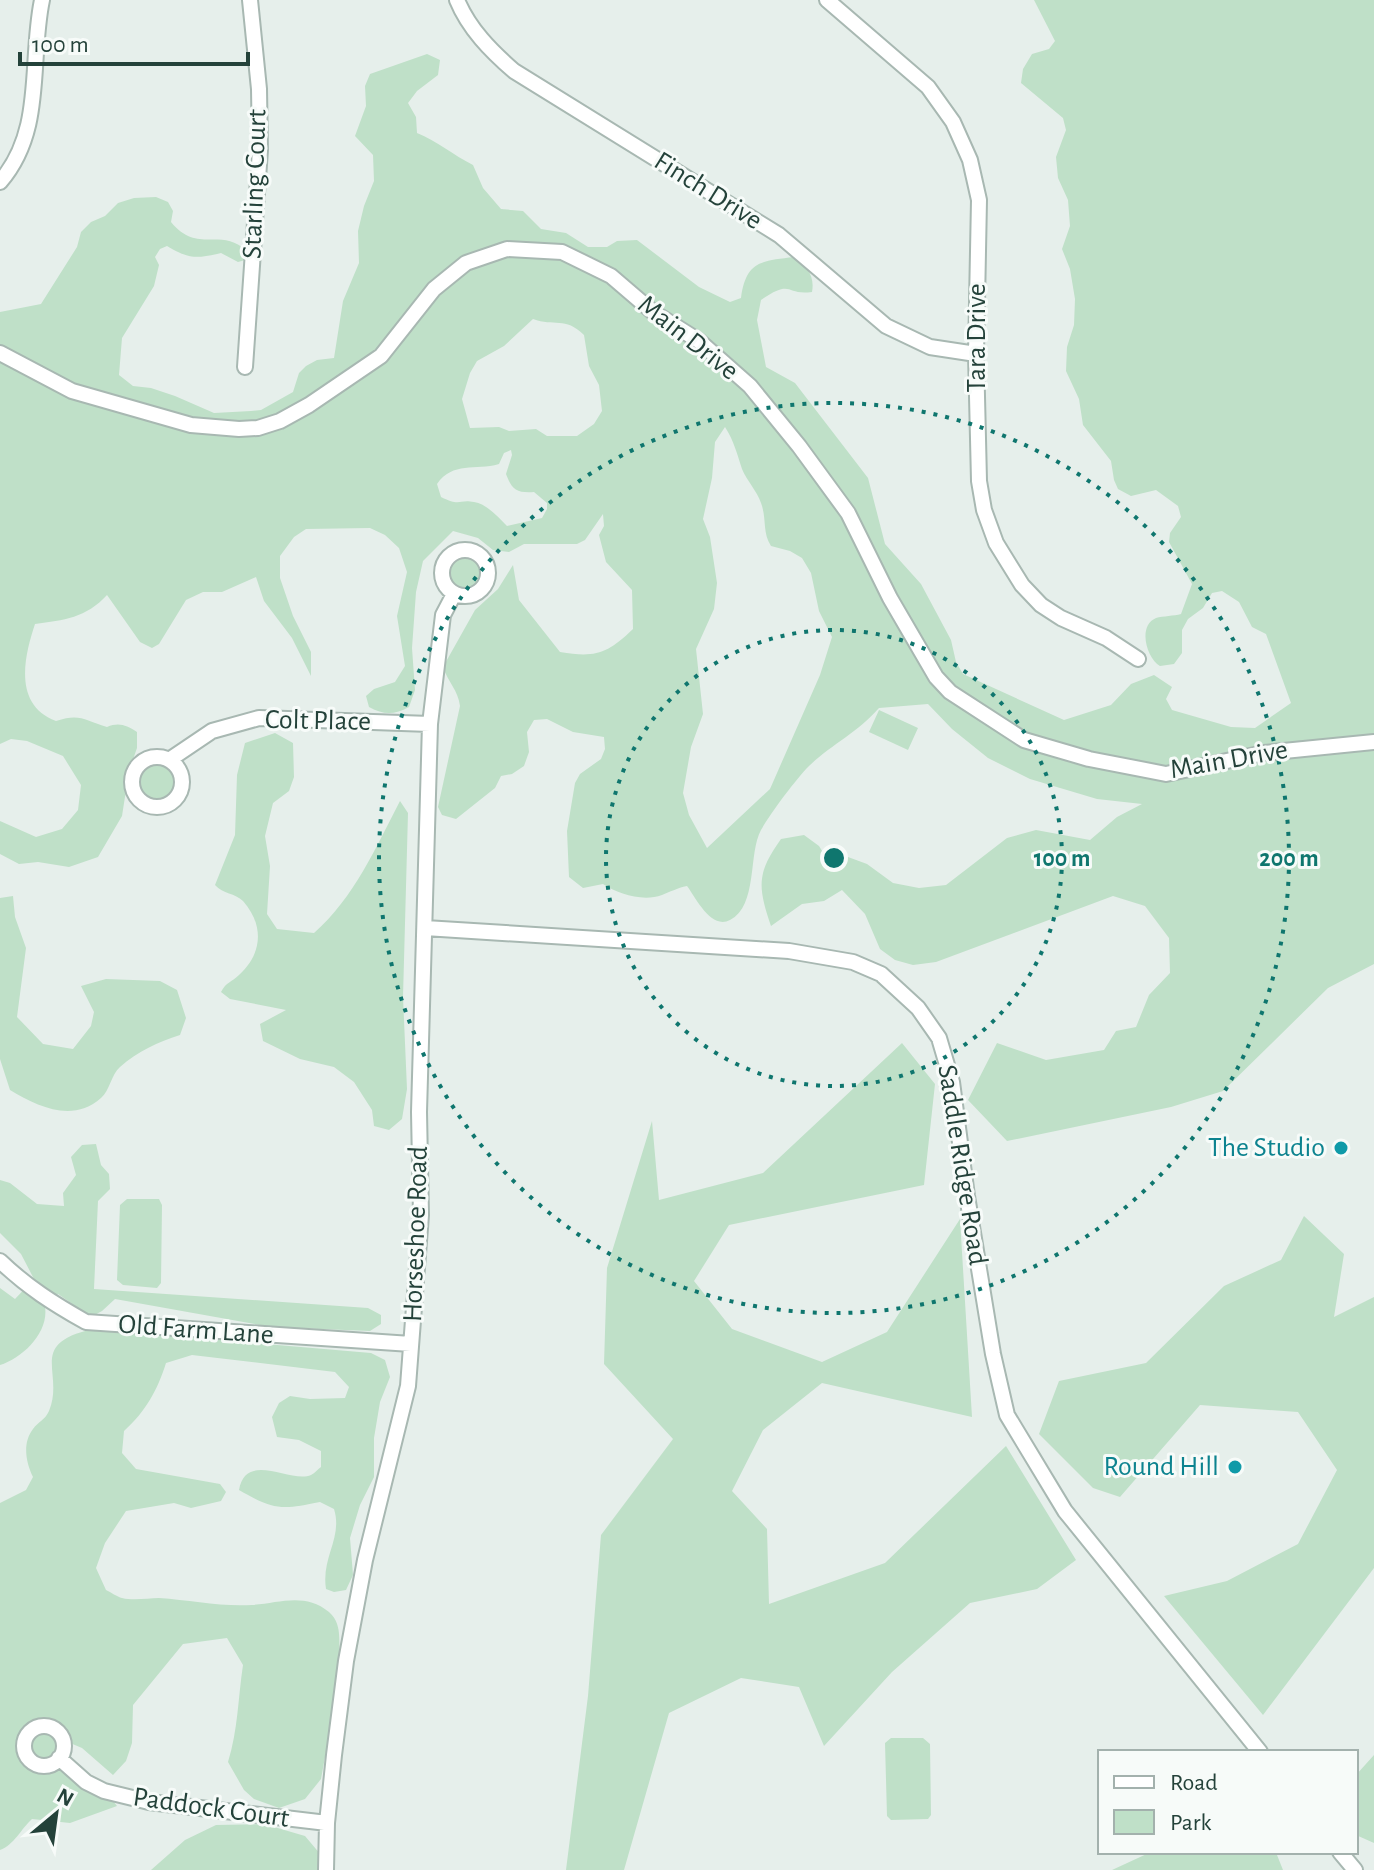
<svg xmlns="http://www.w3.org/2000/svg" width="1374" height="1870" font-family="'Alegreya Sans',sans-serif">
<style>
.green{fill:#bfe0c8;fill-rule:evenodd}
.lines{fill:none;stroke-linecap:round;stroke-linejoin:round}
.minor-casing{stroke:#a8b8b2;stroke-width:18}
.minor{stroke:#fff;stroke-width:14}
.ring{fill:none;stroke:#0f766e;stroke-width:4;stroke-dasharray:4 8}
.culture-dot{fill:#0f9aa8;stroke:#f7fbf9;stroke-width:3}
.labels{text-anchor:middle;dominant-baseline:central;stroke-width:6;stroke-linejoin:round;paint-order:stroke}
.street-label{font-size:28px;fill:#24423a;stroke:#f7fbf9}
.culture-label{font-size:28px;fill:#0d838f;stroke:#f7fbf9;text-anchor:end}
.centre{fill:#0f766e;stroke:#f7fbf9;stroke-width:4}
.ring-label{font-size:24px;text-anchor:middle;font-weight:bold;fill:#0f766e;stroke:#f7fbf9;stroke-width:6;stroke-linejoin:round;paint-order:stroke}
</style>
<rect width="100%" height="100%" fill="#e6efeb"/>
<path class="green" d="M 1034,0 L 1374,0 L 1374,964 L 1328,988 L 1223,1091 L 1171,1107 L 1007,1141 L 968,1100 L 997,1043 L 1046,1060 L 1104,1050 L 1116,1031 L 1136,1027 L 1149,995 L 1170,973 L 1169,938 L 1145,906 L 1113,896 L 936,962 L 913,965 L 895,960 L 880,949 L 865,914 L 842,890 L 824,901 L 802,904 L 771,926 C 758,887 756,874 781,839 L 804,835 L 819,846 L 827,859 L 848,857 L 867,864 L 893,883 L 919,888 L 946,885 L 1007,838 L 1036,830 L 1090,840 L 1117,817 L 1142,804 L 1097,799 L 1030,779 L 988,758 L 952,729 L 928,704 L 879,708 C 856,734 832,744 809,766 C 796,779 770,814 761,830 C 748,853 758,906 730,920 C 711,930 696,898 687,886 C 677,888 670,892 662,895 C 643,902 618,894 603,884 L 583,888 L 569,877 L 567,831 L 575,783 L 580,774 L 601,759 L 605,749 L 604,737 L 573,732 L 547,719 L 534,720 L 527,732 L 529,752 L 524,766 L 512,774 L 501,776 L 495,788 L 456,819 L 442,815 L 438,807 L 460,706 C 458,690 448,682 443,667 L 475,610 L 498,589 L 513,565 L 519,600 L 560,652 C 595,658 607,654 633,629 L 632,590 L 606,562 L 599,535 L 604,526 L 603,514 L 585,540 L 577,544 L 524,544 L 509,552 L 493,550 L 478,538 L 453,531 L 423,561 L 416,592 L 412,648 L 415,690 L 409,707 C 394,715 384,715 369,707 L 366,696 L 374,689 L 395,682 L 405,666 L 397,616 L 407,572 L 399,548 L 385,535 L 370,528 L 306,529 L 294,537 L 280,556 L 280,578 L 293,616 L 311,652 L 311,676 L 292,638 L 264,601 L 256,577 L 222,592 L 203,592 L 186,600 L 159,644 L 152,648 L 140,642 L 107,595 C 86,618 64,620 35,624 C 24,657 13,705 56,721 C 80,713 84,720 107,727 C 119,722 126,725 137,732 L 137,748 L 129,771 L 122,816 L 98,857 L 69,867 L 38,862 L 19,864 L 0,854 L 0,821 L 36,837 L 62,829 L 78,810 L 81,785 L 63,756 L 27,741 L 11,739 L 0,744 L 0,312 L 41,304 L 77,247 L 81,232 L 91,222 L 105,216 L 118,203 L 134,198 L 156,197 L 168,202 L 173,211 L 171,222 C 198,255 220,226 247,251 L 245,260 L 238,262 L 221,253 C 196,259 189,259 167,246 L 160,249 L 155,257 L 159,265 L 154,286 L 122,338 L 119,375 L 133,386 L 151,388 L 175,396 L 214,413 L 251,411 L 261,410 L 293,392 L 299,373 L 306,366 L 317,360 L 334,358 L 343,301 L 359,263 L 358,231 L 364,206 L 374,181 L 373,155 L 355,136 L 366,106 L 365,86 L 370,74 L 427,54 L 440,60 L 438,75 L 417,91 L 408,103 L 416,117 L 417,133 C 437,141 453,155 473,165 L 483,188 L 501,209 L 523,211 L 541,229 L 566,233 L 588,247 L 607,247 L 617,241 L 637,240 L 699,287 L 730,302 L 741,298 C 746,262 760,261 794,257 C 807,266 815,276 812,292 C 785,296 793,278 761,300 L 757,320 L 766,367 L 795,383 L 868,478 L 885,544 L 921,584 L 951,640 L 956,662 L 963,674 L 1064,720 L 1111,705 L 1131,684 L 1154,675 L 1172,687 L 1166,699 L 1172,710 L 1231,727 L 1255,728 L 1291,703 L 1266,634 L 1252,627 L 1239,602 L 1222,591 L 1212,593 L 1203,608 L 1188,619 L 1182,630 L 1182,653 L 1174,664 L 1160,666 C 1147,659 1137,626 1156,618 C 1163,616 1174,616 1181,614 L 1192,584 L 1169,542 L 1170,533 L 1181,517 L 1178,506 L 1156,490 L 1131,496 L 1118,489 L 1114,480 L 1111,461 L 1083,425 L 1079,399 L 1066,371 L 1067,347 L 1074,325 L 1075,299 L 1070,269 L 1062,249 L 1070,226 L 1068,200 L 1058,178 L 1056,157 L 1066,130 L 1063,118 L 1021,83 L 1023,69 L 1032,54 L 1049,49 L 1055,41 ZM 533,319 C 554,327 565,316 584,335 L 589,366 L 599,385 L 602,411 L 594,424 L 577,436 L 547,436 L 536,429 L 509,431 L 499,427 L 470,428 L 462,399 L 470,373 L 477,361 L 504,346 ZM 725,427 C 734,441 737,454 742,469 C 747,481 757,491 761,503 C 767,519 762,532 771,546 L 790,551 L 802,558 L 811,573 L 819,611 L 832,637 L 820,675 L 770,789 L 707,848 L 689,815 L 683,793 L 691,747 L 703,714 L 696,649 L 714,609 L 717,583 L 710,537 L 703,519 L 712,478 L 715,442 ZM 511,450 L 512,455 L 506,474 C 512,490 517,493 534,492 L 547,503 L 547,509 L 542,518 L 507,526 C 498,517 487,504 474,502 C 458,499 461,507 441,497 L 437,484 C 453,461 475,471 499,464 L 504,453 Z
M446 574a19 19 0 1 1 38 0a19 19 0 1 1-38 0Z
M 879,710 L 918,728 L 908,750 L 869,732 Z
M 275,733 L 293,743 L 294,777 L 289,791 L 273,803 L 265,836 L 270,866 L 267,914 L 277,929 L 314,933 C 354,898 376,847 400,801 L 408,813 L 403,997 L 407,1089 L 402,1119 L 389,1130 L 374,1126 L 372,1110 L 354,1082 L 334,1067 L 300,1059 L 263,1041 L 260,1024 L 286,1010 L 230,999 L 221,992 C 226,982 232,982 239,975 C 263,953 264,925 243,901 C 235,893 223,894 215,885 L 235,835 L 237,775 L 245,743 Z
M138 781a19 19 0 1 1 38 0a19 19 0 1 1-38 0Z
M 13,896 L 15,917 L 26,948 L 17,1017 L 43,1044 L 73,1049 L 91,1026 L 94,1012 L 81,986 L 106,979 L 160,981 L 177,990 L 186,1018 L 180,1035 C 158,1042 138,1051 120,1067 C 111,1075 110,1090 101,1098 C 73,1123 38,1107 10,1090 L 0,1059 L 0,898 Z
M 902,1043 L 935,1084 L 924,1185 L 729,1225 L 694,1281 L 732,1329 L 822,1362 L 887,1332 L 960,1219 L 972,1417 L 822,1383 L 763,1430 L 732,1491 L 767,1529 L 769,1604 L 885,1563 L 1006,1446 L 1076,1560 L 1037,1589 L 970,1603 L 892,1672 L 824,1746 L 799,1687 L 741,1678 L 669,1713 L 624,1870 L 566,1870 L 588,1696 L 601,1535 L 673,1439 L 604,1364 L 607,1268 L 652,1121 L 659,1200 L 763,1173 Z
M 96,1144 L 101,1165 L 109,1174 L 110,1189 L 98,1201 L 94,1289 L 368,1308 L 381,1315 L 381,1324 L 370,1331 L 271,1327 L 115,1299 L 102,1311 L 91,1317 L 58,1294 L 45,1307 C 49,1332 23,1358 0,1365 L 0,1288 L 15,1299 L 34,1279 L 21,1254 L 0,1233 L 0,1180 L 10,1183 L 37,1204 L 64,1206 L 63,1193 L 76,1175 L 71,1157 L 82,1145 Z
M 127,1199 L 159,1199 L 162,1205 L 161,1283 L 157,1288 L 123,1285 L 117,1280 L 120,1205 Z
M 1304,1216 L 1344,1254 L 1334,1317 L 1374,1297 L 1374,1568 L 1263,1715 L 1164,1596 L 1227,1581 L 1298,1544 L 1337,1470 L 1298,1412 L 1200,1405 L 1120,1497 L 1093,1488 L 1039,1434 L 1059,1381 L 1146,1363 L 1224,1286 L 1281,1260 Z
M 93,1329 L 371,1353 L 385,1360 L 390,1377 L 380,1402 L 374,1438 L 374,1477 L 360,1505 L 350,1538 L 353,1575 L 346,1590 L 334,1592 L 326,1589 C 321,1557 343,1538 334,1509 L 320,1502 C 281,1510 274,1510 239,1490 C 246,1450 291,1484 311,1475 C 315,1473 318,1469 321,1467 L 321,1451 L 299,1440 L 277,1437 L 272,1417 L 279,1403 L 290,1396 L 310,1399 L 345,1398 L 349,1387 L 335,1372 L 192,1355 L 166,1363 C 157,1391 146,1411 124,1431 L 122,1453 L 136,1469 L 220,1484 L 226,1492 L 221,1501 L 191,1508 L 174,1503 L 126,1511 L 105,1543 L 96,1568 L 106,1590 C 111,1592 117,1597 122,1598 C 134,1601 148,1598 159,1598 C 190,1600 221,1607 252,1605 C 279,1603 305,1592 329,1612 C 345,1626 336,1646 342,1664 L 321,1779 L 305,1799 L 279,1808 L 254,1799 L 244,1790 L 228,1762 C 238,1730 238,1698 243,1665 L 227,1638 L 183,1644 L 133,1705 L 132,1743 L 126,1761 L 113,1775 L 82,1748 L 63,1740 L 66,1755 L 99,1783 L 117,1806 L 70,1823 L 32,1819 C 21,1829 14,1845 0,1850 L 0,1503 L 26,1490 L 33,1477 C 26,1463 22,1443 33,1429 C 38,1422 45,1420 49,1411 C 65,1372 26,1344 93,1329 Z
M 891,1738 L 923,1738 L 930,1744 L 931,1815 L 928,1819 L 891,1820 L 887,1816 L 885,1743 Z
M 1374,1755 L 1374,1843 L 1356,1835 L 1356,1775 Z
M 264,1824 L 305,1836 L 321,1855 L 319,1870 L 151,1870 L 185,1840 L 216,1825 Z
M 1151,1852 L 1279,1852 L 1277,1855 L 1283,1870 L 1112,1870 Z"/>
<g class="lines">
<defs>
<path id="minor" d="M 457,0 C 469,29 491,51 514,71 L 779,235 L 886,326 L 930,347 L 976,354
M 827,0 L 928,87 L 953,122 L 970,160 L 979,200 L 976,354 L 979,481 L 984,510 L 996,543 L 1022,585 L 1041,605 L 1061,618 L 1106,638 L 1138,659
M 0,182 C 45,130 29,62 42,0
M 0,353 L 72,391 L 191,425 L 239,429 L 258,428 L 280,421 L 309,405 L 381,356 L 434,289 L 466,263 L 507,249 L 562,252 L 611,276 L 653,312 L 699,341 L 750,386 L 799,446 L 848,513 L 890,598 L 936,677 L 950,692 L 1024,740 L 1089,759 L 1166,774 L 1264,753 L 1374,742
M 245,367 L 260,150 L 259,89 L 250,0
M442 573a23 23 0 1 1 46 0a23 23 0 1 1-46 0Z
M132 782a25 25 0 1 1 50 0a25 25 0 1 1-50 0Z
M 169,760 L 212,731 L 259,718 L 430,724
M 425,928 L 789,951 L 853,962 L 881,974 L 918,1008 L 939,1038 L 952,1082 L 967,1196 L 993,1354 L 1007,1415 L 1065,1511 L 1260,1752
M 0,1261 C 27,1287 54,1304 86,1322 L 411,1344
M24 1746a20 20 0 1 1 40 0a20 20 0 1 1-40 0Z
M 59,1758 L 86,1782 L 104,1791 L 149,1802 L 327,1823
M 1340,1852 L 1355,1870
M 326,1870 L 327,1823 L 334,1755 L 346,1661 L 365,1560 L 408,1386 L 421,1215 L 419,1112 L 430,724 L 443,615 L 454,594"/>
</defs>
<use href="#minor" class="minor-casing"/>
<use href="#minor" class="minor"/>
</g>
<g class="ring">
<circle cx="834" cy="858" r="228"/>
<circle cx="834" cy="858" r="455"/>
</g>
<g class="culture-dot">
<circle cx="1341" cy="1148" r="8"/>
<circle cx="1235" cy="1467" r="8"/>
</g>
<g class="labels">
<g class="street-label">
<text transform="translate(255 184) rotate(-88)">Starling Court</text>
<text transform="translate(708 191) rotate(32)">Finch Drive</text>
<text transform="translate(688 338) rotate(38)">Main Drive</text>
<text transform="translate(977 338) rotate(-90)">Tara Drive</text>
<text transform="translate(318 721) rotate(1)">Colt Place</text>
<text transform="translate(1229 760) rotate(-10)">Main Drive</text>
<text transform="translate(962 1165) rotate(81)">Saddle Ridge Road</text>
<text transform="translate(416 1234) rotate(-88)">Horseshoe Road</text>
<text transform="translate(196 1330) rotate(4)">Old Farm Lane</text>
<text transform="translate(211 1808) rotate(8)">Paddock Court</text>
</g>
<g class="culture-label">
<text x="1325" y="1148">The Studio</text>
<text x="1219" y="1467">Round Hill</text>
</g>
</g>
<circle cx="834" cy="858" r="12" class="centre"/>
<g class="ring-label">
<text x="1062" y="866">100 m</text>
<text x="1289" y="866">200 m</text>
</g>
<rect x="1098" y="1750" width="260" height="104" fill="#f7fbf9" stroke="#a3b1ad" stroke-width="2"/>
<rect x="1114" y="1776" width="40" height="12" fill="#ffffff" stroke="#a3b1ad" stroke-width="2"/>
<text x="1170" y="1790" font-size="24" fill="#24423a">Road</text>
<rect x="1114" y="1810" width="40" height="24" fill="#bfe0c8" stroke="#a3b1ad" stroke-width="2"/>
<text x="1170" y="1830" font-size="24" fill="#24423a">Park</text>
<g transform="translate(56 1814) rotate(29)" stroke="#f7fbf9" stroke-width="6" paint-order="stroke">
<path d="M0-6L14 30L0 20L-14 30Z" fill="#24423a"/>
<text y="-12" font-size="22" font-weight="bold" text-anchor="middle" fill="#24423a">N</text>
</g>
<path d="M20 52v12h228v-12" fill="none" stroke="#24423a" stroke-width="4"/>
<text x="32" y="52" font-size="24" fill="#24423a" stroke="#f7fbf9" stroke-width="6" paint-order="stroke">100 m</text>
</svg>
